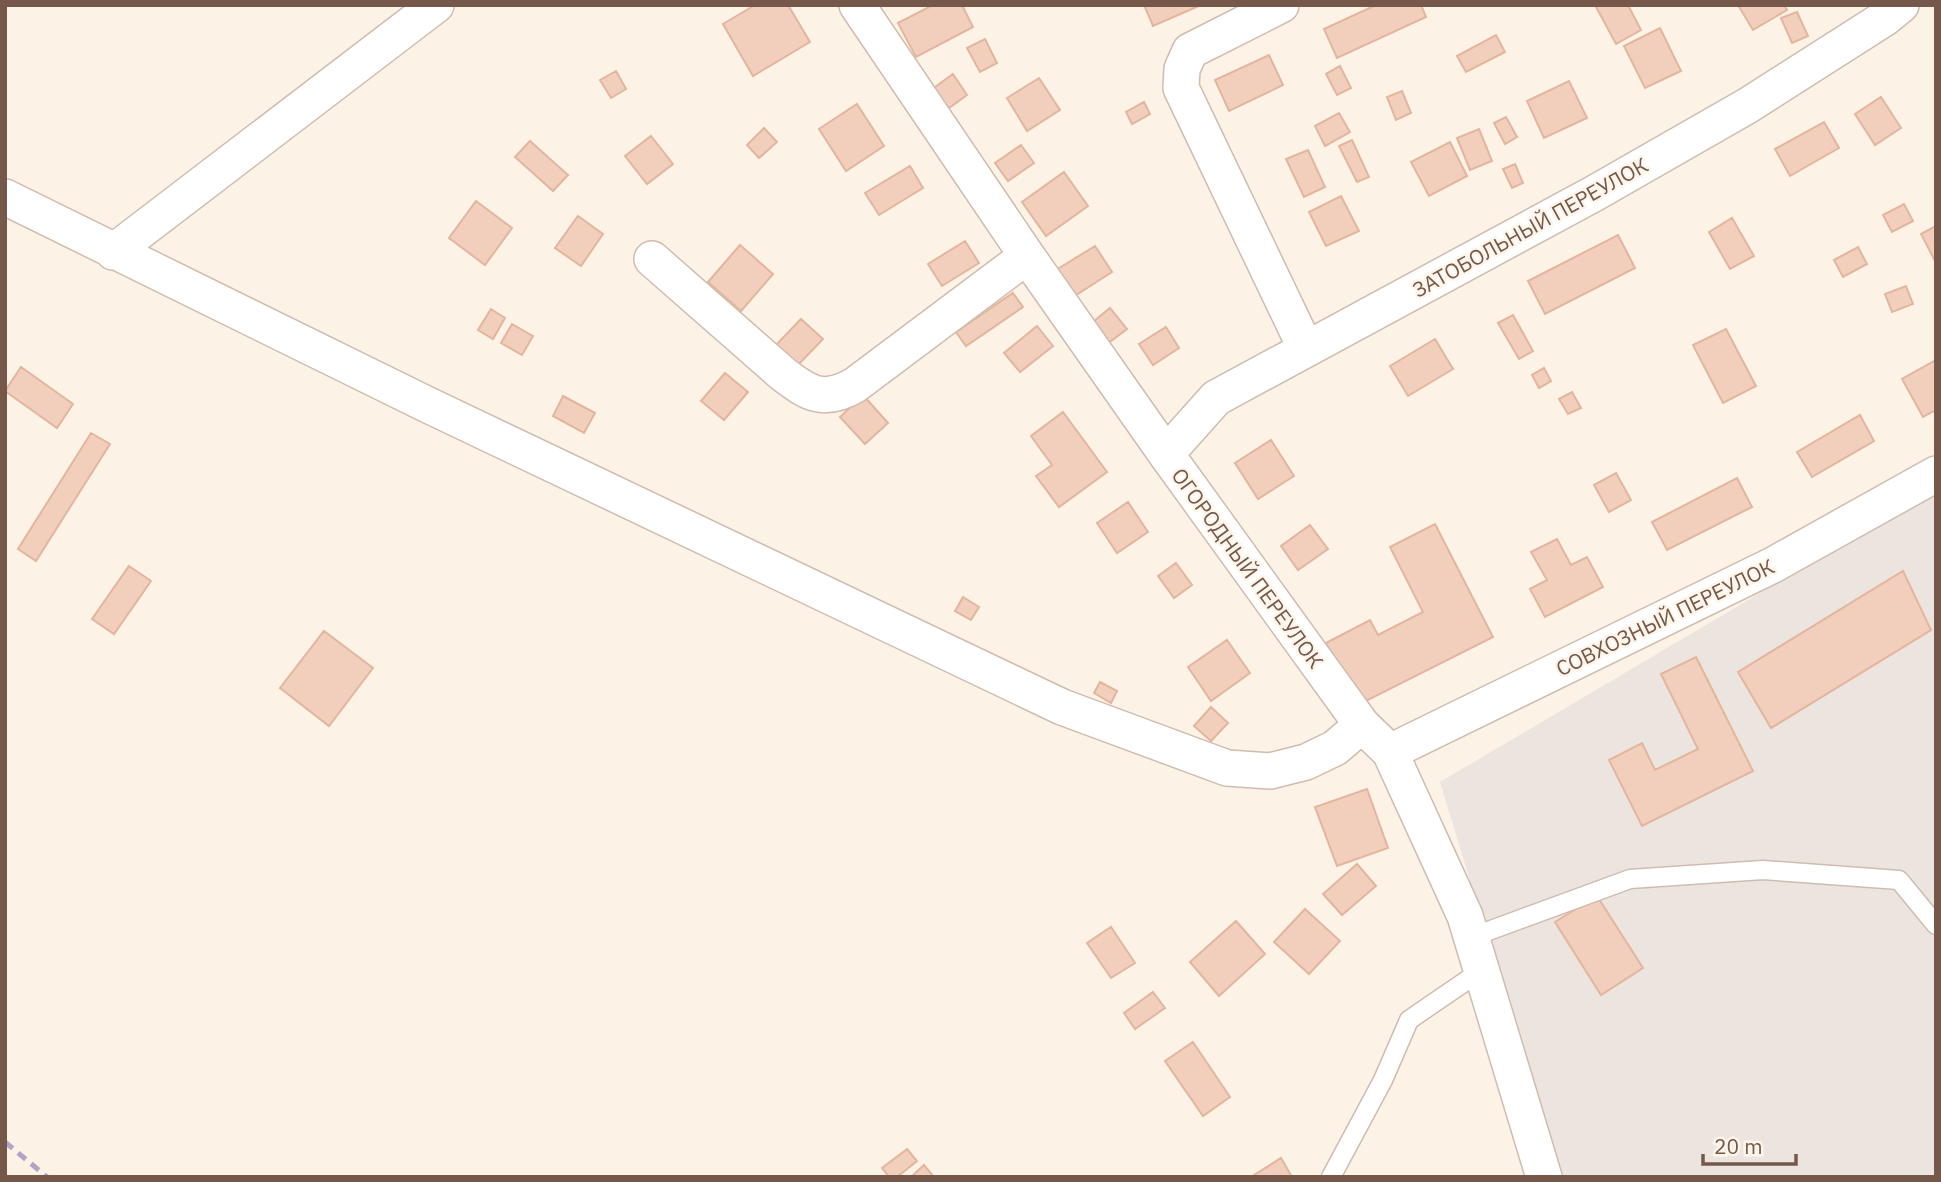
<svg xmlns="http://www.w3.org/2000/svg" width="1941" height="1182" font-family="'IBM Plex Sans',sans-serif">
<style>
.industrial{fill:#ece5df}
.building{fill:#f1cfbc;stroke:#e4b59d;stroke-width:2}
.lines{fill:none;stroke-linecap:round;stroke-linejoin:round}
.lane-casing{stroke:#d0bcae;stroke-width:21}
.street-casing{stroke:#d0bcae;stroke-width:38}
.lane{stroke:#fff;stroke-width:18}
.street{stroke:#fff;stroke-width:35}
.rail{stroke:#b4a3c6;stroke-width:5;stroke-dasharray:10 7;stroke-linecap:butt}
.labels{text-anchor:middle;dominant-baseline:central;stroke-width:5;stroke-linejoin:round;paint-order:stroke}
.street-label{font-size:21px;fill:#75584a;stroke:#fff6eb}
</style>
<rect width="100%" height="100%" fill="#fcf2e5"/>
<path class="industrial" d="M 1936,489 L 1936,1177 L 1563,1177 L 1540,1110 L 1440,782 Z"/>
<path class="building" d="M 755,5 L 788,5 L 810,42 L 753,76 L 723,24 Z
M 933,5 L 962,5 L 973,27 L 916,57 L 898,23 Z
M 1144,5 L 1201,5 L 1153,26 Z
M 1376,5 L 1421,5 L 1426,17 L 1337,58 L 1324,29 Z
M 1595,5 L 1628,5 L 1641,30 L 1616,44 Z
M 1738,5 L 1784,5 L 1787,10 L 1753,30 Z
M 1797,12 L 1808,36 L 1792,43 L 1781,18 Z
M 1660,28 L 1681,71 L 1645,88 L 1624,46 Z
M 1496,35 L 1505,52 L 1466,72 L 1457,56 Z
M 985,39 L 997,63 L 980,72 L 967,48 Z
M 1269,55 L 1283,85 L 1229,111 L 1215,80 Z
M 1340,66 L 1351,88 L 1337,95 L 1326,74 Z
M 616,71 L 626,89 L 611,98 L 600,80 Z
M 953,74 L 967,95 L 938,116 L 923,96 Z
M 1039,78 L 1060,110 L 1027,131 L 1007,98 Z
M 1569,81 L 1587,118 L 1544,138 L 1527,101 Z
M 1402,91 L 1411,113 L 1396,120 L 1387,97 Z
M 1881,97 L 1901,128 L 1875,145 L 1855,114 Z
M 1144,102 L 1150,114 L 1132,124 L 1126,112 Z
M 857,104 L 884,146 L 846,171 L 819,129 Z
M 1339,113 L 1350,132 L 1325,146 L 1315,126 Z
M 1506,117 L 1517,137 L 1505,144 L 1494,123 Z
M 1824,122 L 1839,148 L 1790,176 L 1775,149 Z
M 764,128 L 777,142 L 759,158 L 747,145 Z
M 1479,129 L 1492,161 L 1470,170 L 1457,138 Z
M 651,136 L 673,164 L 647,184 L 625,156 Z
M 1352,140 L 1369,177 L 1357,182 L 1339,146 Z
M 530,141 L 568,175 L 553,191 L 515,157 Z
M 1450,142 L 1467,176 L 1429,196 L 1411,162 Z
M 1021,145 L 1034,163 L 1008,181 L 995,163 Z
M 1308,150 L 1325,187 L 1304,197 L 1286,159 Z
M 1515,164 L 1523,183 L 1512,188 L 1503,169 Z
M 910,166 L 923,188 L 879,215 L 865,193 Z
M 1064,172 L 1088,206 L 1046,236 L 1022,202 Z
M 1341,196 L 1359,231 L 1326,246 L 1309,212 Z
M 476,201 L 512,228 L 485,265 L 449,238 Z
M 1904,204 L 1913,221 L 1892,232 L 1883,215 Z
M 578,216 L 603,234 L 581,266 L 555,248 Z
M 1732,218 L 1754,256 L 1730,269 L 1709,232 Z
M 1936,226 L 1936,263 L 1921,234 Z
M 1618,235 L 1635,268 L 1545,314 L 1528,281 Z
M 965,241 L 979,263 L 942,286 L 928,264 Z
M 740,245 L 773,274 L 741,311 L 708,282 Z
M 1095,246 L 1112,272 L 1073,297 L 1056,270 Z
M 1858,247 L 1867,264 L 1843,277 L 1834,260 Z
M 1906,286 L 1913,304 L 1892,312 L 1885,294 Z
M 1013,293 L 1023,307 L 966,346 L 956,332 Z
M 1110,308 L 1127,329 L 1103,347 L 1087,327 Z
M 491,309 L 505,318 L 493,339 L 478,330 Z
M 1513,315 L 1533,351 L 1519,359 L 1498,323 Z
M 801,319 L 823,339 L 797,366 L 776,345 Z
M 512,324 L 533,336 L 522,355 L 501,343 Z
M 1037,326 L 1053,346 L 1020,372 L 1004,353 Z
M 1166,327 L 1179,348 L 1153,365 L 1139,344 Z
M 1726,329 L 1756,386 L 1723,403 L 1693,345 Z
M 1435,339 L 1453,369 L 1408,396 L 1390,366 Z
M 1936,360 L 1936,410 L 1923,417 L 1902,379 Z
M 21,367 L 73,404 L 57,428 L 5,391 Z
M 1544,368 L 1551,381 L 1539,388 L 1532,375 Z
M 725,373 L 748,392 L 724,420 L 701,401 Z
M 1572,392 L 1581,408 L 1568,414 L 1559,399 Z
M 863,395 L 888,423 L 865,444 L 840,417 Z
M 563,396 L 595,413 L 584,433 L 553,416 Z
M 1063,412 L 1107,472 L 1059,507 L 1036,476 L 1052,465 L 1031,436 Z
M 1860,415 L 1874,441 L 1812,477 L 1797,452 Z
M 91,433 L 110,444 L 36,561 L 18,549 Z
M 1271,440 L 1294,476 L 1258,499 L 1235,463 Z
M 1616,473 L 1631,500 L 1609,512 L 1594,485 Z
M 1737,478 L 1752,507 L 1667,550 L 1652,522 Z
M 1128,502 L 1148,532 L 1117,553 L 1097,523 Z
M 1435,524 L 1493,637 L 1358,705 L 1326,643 L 1370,620 L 1378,635 L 1423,612 L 1390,547 Z
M 1310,525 L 1328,549 L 1298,570 L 1281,546 Z
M 1557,539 L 1571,565 L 1587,557 L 1603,587 L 1545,617 L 1530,589 L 1547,580 L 1531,552 Z
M 1176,563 L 1192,585 L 1174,598 L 1158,576 Z
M 129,566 L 151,581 L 114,634 L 92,619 Z
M 1903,571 L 1931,630 L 1771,728 L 1738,672 Z
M 963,597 L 979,607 L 971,620 L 955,611 Z
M 324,631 L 373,668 L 329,726 L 280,688 Z
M 1227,640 L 1250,673 L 1211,701 L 1188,667 Z
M 1696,657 L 1753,771 L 1642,826 L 1609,760 L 1642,743 L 1655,770 L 1698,749 L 1661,674 Z
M 1100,682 L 1117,691 L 1111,703 L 1094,693 Z
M 1211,707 L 1228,723 L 1211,741 L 1194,726 Z
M 1367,789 L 1388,848 L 1337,866 L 1315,807 Z
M 1357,864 L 1376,886 L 1342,915 L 1323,894 Z
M 1597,896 L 1643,968 L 1601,995 L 1555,922 Z
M 1305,909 L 1340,941 L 1309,974 L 1274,942 Z
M 1236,921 L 1265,954 L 1219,996 L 1190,962 Z
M 1111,927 L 1135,963 L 1111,978 L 1087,943 Z
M 1153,992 L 1165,1008 L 1135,1029 L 1124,1013 Z
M 1193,1042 L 1230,1097 L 1203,1116 L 1165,1061 Z
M 907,1149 L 917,1161 L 897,1177 L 889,1177 L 882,1168 Z
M 1281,1158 L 1292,1177 L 1251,1177 Z
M 924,1165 L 934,1177 L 911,1177 Z"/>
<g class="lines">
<defs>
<path id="lane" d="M 1472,937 L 1630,879 L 1763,870 L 1899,880 L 1936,925
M 1331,1177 L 1383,1080 L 1409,1020 L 1482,970"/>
<path id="street" d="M 857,5 L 1027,256 L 1166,454 L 1362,725 L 1390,752 L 1465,916 L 1544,1177
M 1281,5 L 1190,51 L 1182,69 L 1181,88 L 1306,349
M 5,197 L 426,404 L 1062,707 L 1227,768 L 1270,771 L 1306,762 L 1335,748 L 1362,725
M 113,252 L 436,5
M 652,259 L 783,374 C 809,394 824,403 855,385 L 1027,256
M 1166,454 L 1216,398 L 1595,193 L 1747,106 L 1885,18 L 1901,5
M 1390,752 L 1773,565 L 1936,474"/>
</defs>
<use href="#lane" class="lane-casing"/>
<use href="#street" class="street-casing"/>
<use href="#lane" class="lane"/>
<use href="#street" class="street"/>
<path class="rail" d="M 5,1142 L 47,1177"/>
</g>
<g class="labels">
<g class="street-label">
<text transform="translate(1530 227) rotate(-29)">ЗАТОБОЛЬНЫЙ ПЕРЕУЛОК</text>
<text transform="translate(1248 568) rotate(54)">ОГОРОДНЫЙ ПЕРЕУЛОК</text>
<text transform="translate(1665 617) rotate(-26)">СОВХОЗНЫЙ ПЕРЕУЛОК</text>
</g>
</g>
<rect width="1941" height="1182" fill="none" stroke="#75584a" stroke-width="14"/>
<path d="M1703 1154v10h93v-10" fill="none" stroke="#75584a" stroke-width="3.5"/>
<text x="1714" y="1154" font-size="21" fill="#75584a" stroke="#fff6eb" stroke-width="5" paint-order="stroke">20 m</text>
</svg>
